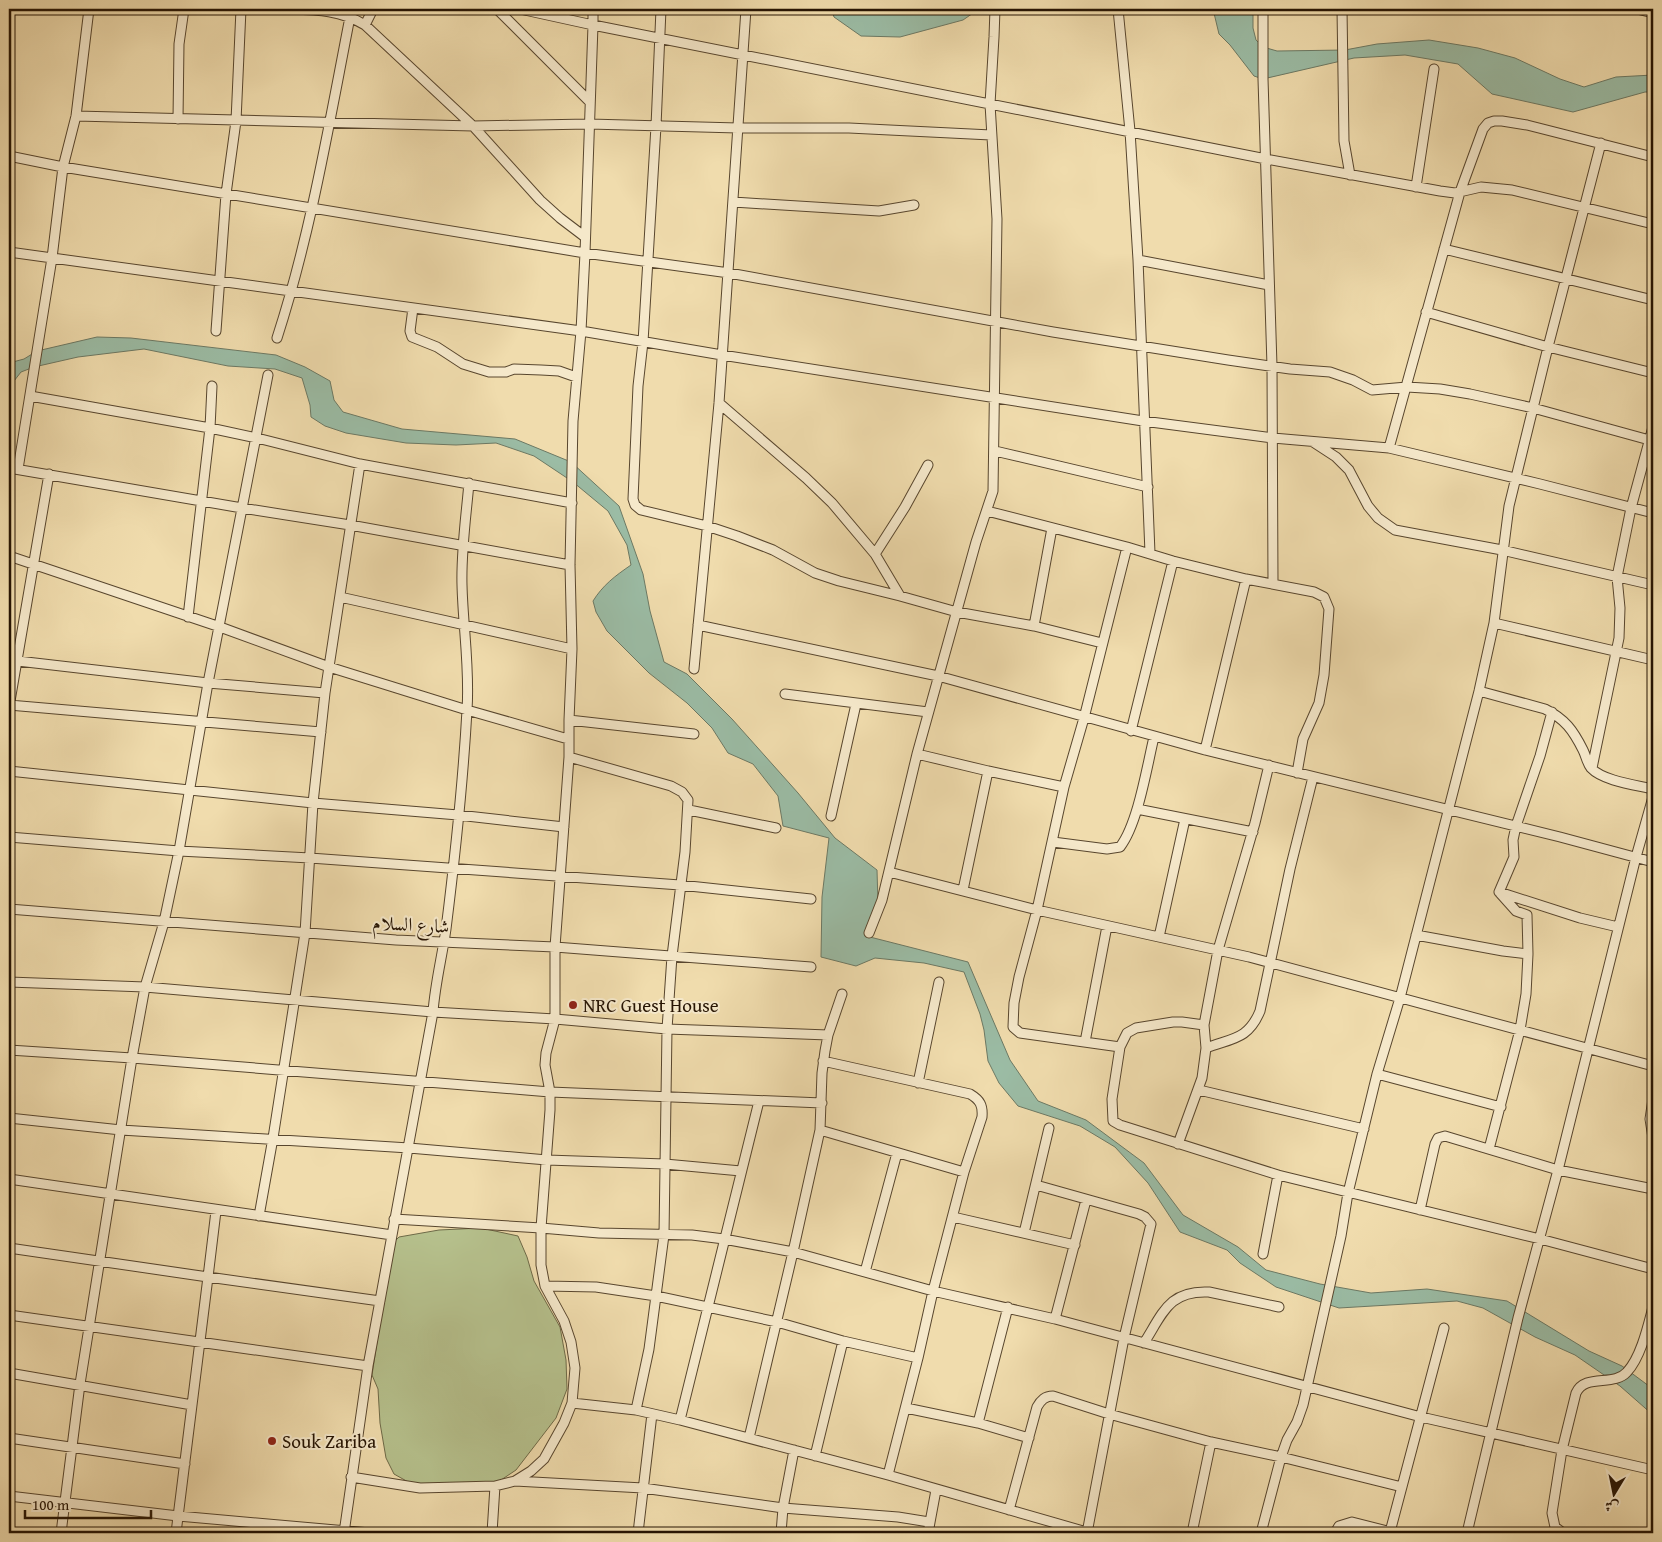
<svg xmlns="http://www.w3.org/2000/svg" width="1662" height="1542" font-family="'Gentium Book Plus',Amiri,serif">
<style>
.green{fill:#b6c18d;stroke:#6e6a48}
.water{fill:#9bbca5;stroke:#6c7964}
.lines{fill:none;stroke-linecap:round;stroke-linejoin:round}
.minor-casing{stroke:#58462e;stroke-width:11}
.minor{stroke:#f5e8ca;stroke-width:9}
.poi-dot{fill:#8f2418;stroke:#f5e8ca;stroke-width:2}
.labels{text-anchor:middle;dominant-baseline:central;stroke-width:4;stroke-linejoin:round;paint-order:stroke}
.street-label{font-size:19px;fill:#261403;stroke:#f5e8ca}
.poi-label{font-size:19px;fill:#261403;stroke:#f5e8ca;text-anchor:start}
</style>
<rect width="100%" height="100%" fill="#f0dcad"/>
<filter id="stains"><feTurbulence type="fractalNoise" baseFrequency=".004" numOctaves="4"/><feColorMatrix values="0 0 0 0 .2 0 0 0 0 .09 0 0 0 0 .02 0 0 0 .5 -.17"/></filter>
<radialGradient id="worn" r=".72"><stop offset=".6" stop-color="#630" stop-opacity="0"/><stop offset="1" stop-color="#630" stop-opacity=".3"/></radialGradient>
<path class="green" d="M 481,1228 L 518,1236 L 527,1257 L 534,1281 L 560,1327 L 566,1360 L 567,1389 L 556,1418 L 516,1470 L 498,1482 L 451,1487 L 410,1483 L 394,1474 L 386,1458 L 380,1423 L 378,1389 L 372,1375 L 392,1244 L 399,1237 L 439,1230 Z"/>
<path class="water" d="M 831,9 L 979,9 L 963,20 L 900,37 L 861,36 L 834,17 Z
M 1213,9 L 1253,9 L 1253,28 L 1256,40 L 1263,47 L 1277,51 L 1345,50 L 1377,44 L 1429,40 L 1478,48 L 1515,58 L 1560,79 L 1584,87 L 1616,77 L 1653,75 L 1653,92 L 1645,92 L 1573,112 L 1492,94 L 1458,64 L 1405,55 L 1354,58 L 1263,79 L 1254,76 L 1230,45 L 1219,34 Z
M 97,337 L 131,338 L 276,355 L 305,367 L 330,381 L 334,400 L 343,412 L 402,429 L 515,439 L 571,462 L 619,506 L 643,574 L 650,611 L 664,662 L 687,674 L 732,719 L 798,793 L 835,838 L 877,870 L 878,904 L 866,936 L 968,962 L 1010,1060 L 1038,1101 L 1086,1120 L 1144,1163 L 1183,1215 L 1238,1247 L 1266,1270 L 1320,1284 L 1371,1293 L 1427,1289 L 1507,1301 L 1589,1351 L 1622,1366 L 1653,1389 L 1653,1415 L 1620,1386 L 1575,1355 L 1535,1337 L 1483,1308 L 1457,1301 L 1339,1308 L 1276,1287 L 1240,1263 L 1227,1250 L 1180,1232 L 1148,1183 L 1115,1147 L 1080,1126 L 1018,1106 L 999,1083 L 988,1061 L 984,1030 L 980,1014 L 964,972 L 924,963 L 875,958 L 856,966 L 821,957 L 822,897 L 829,838 L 783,826 L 778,796 L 753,764 L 728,753 L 712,728 L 687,703 L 649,673 L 607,631 L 596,612 L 593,601 C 603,585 615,576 631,565 L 627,545 L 608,511 L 573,482 L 534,456 L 496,443 L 456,445 L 406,443 L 346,433 L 325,426 L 311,417 L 310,405 L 302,378 L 275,369 L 228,366 L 144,349 L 78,357 L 34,367 L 21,372 L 14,381 L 9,381 L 9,363 L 24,359 L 37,351 Z"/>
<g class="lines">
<defs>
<path id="minor" d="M 279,9 C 311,10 337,8 365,25 L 473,126 L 540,200 L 560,218 L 585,237
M 497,9 L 589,101
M 593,9 L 593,25 L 1266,159 L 1440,191 L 1455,193 L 1481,187 L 1512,190 L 1653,224
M 661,9 L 656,126 L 643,342 L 638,386 L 633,499 L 635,505 L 641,510 L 707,526 L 737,536 L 773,550 L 815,573 L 839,581 L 900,596 L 957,612 L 1034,626 L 1102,643
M 1118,9 L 1130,131 L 1138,260 L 1150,553
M 1263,9 L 1263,79 L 1272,366 L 1273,583
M 1342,9 L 1344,141 L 1350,175
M 1637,9 L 1653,13
M 365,25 L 373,9
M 76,116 L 473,126 L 589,124 L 738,128 L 849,128 L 991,135
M 178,119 L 179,44 L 184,9
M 9,156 L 63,167 L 585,253 L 729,273 L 1053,332 L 1228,360 L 1290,369 L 1330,372 L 1353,380 L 1372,390 L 1407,387 L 1440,389 L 1470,394 L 1533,408 L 1653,441
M 1416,187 L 1434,69
M 733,202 L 879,211 L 914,205
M 1444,249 L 1653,300
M 9,252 L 581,331 L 722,355 L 1143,421 L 1273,438 L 1389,448 L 1540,484 L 1653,513
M 1138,260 L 1269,285
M 413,308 L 410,331 L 412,337 L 437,347 L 463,364 L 489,372 L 506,372 L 514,369 L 541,370 L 559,371 L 576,377
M 1426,312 L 1548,347 L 1653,373
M 216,331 L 226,194 L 236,121 L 241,9
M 277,338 C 311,233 329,124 350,17
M 30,396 L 210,428 L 257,438 L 360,464 L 572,503
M 719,403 L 806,478 L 832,503 L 875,554 L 900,596
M 1313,442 L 1336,457 L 1349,470 L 1368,506 L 1378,518 L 1395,530 L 1502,550 L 1653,585
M 1389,448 L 1460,192 L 1483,129 L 1488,123 L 1494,121 L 1502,121 L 1527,125 L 1653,157
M 995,451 L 1148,487
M 9,468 L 242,508 L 350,525 L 570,565
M 18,469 L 52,258 L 63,167 L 76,116 L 89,9
M 987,511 L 1127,547 L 1173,561 L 1246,579 L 1314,592 L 1324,597 L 1329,609 L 1324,675 L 1319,703 L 1303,739 L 1297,773
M 875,554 L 905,507 L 928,465
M 9,556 L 220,627 L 329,667 L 467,710 L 568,739
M 340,597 L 572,649
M 188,617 L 210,428 L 212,386
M 1494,623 L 1653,660
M 698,625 L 938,676 L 1205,750 L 1560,837 L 1653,862
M 1034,626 L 1052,528
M 9,660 L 208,683 L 325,693
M 694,669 L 719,403 L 746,9
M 1479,691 L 1545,709 C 1565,719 1573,730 1583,750 C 1586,756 1587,763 1591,768 C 1603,781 1636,785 1653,789
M 785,694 L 928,712
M 9,705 L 321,732
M 9,707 L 49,474
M 569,720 L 694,734
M 1131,731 L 1173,561
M 1205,750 L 1246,579
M 917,754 L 988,771
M 569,757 L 671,786 L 682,792 L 688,800 L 685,852 L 672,956 L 667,1029 L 664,1235 L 649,1349 L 636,1410
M 1269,765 L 1255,823 L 1218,950 L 1204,1025 L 1182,1022 L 1173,1022 L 1136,1028 L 1127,1033 L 1120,1047 L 1112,1099 L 1113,1121 L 1120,1125 L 1278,1175 L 1540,1239 L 1653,1269
M 1592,768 L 1619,638 L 1620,608 L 1617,577 L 1631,508 L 1653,427
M 9,771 L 313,803 L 458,815 L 564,827
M 1137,809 L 1253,832
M 689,810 L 776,828
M 831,816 L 856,704
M 9,837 L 179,851 L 310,858 L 680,885 L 811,899
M 1053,842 L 1107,849 L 1120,847 C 1138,824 1147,766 1154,737
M 889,872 L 1037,910 L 1249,957 L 1653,1066
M 963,890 L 988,771 L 1064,787
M 1499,892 L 1580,918 L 1618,927
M 9,909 L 396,940 L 555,947 L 811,967
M 869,933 L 882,900 L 917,754 L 976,542 L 993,491 L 997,219 L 990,104 L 994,37 L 995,9
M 1416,935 L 1503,951 L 1528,954
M 1159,937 L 1185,819
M 9,982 L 145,987 L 433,1012 L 555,1019 L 667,1029 L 828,1035
M 1085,1042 L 1107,926
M 1120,1047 L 1020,1033 L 1013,1027 L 1014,1003 L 1019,977 L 1037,910 L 1064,787 L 1084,718 L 1127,547
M 1206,1048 C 1232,1038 1248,1040 1260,1011 L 1290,869 L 1313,777
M 9,1050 L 132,1058 L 550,1092 L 822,1103
M 823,1061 L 970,1094 C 980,1100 983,1105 982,1117 L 964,1172 L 933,1291 L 918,1358 L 888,1475
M 1377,1074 L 1501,1107
M 918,1083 L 939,982
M 1199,1090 L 1364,1129
M 1653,1099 L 1650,1119 L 1653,1138
M 9,1118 L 121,1130 L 409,1148 L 547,1160 L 665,1164 L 741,1171
M 820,1130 L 964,1172
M 1178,1144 L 1202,1078 L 1206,1048 L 1204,1025
M 1489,1149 L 1520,1030 L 1526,994 L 1528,954 L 1527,915 L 1516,911 L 1499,892 L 1514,857 L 1513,840 L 1516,826 L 1540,756 L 1552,712
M 9,1179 L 392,1235
M 1036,1185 L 1139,1214 L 1145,1217 L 1151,1224 L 1124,1338 L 1087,1533
M 1420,1210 L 1435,1144 L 1438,1138 L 1445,1136 L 1558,1170 L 1653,1189
M 216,1211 L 208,1277 L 380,1301
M 259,1216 L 273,1138 L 305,933 L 313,803 L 325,693 L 360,464
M 953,1217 L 1075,1245
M 394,1219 L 541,1228 L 550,1110 L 550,1092 L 545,1065 L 546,1053 L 555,1019 L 555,947 L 569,757 L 569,720 L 572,649 L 570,565 L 573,421 L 581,331 L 585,253 L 593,25 L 520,9
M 1024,1233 L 1049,1128
M 9,1248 L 208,1277 L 176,1533
M 1263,1254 L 1278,1175
M 865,1272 L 897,1153
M 545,1286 L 596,1287 L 656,1296 L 777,1322 L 843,1341 L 918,1358
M 9,1315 L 368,1366
M 1055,1319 L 1086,1200
M 1144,1343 C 1163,1313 1169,1290 1209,1292 L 1279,1307
M 9,1373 L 192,1405
M 572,1403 L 636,1410 L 680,1420 L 888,1475 L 1090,1533
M 906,1408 L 978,1423 L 1029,1438
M 680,1420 L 759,1101
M 978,1423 L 1008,1307
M 9,1438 L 185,1464
M 749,1438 L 793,1252 L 820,1130 L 822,1073 L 825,1051 L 828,1035 L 842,994
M 815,1456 L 843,1341
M 351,1477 L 420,1488 L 495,1486 L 515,1481 L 531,1471 L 544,1459 L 564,1423 L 572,1403 L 575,1368 L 571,1342 L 564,1321 L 545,1286 L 541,1265 L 541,1228 L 599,1233 L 692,1235 L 724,1239 L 793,1252 L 933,1291 L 1055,1319 L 1421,1417 L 1653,1470
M 515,1481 L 643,1488 L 783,1508 L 898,1517 L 929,1522
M 9,1496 L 178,1516 L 370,1533
M 1009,1510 L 1037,1407 C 1041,1400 1045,1396 1053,1396 L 1109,1414 L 1211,1442 L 1281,1457 L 1402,1487
M 1390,1532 L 1444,1328
M 61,1533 L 80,1384 L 132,1058 L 145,987 L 164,922 L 179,851 L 208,683 L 268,375
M 344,1533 L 368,1366 L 433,1012 C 435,984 442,957 446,929 C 455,857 463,783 467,710 C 470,669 463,627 462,585 C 461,551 466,517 469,483
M 492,1533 L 495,1486
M 638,1533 L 652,1414
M 781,1533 L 783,1508 L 794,1450
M 928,1533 L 936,1490
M 1192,1533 L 1211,1442
M 1261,1533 L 1281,1457 L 1287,1440 L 1297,1422 L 1303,1405 L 1341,1236 L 1348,1193 L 1377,1074 L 1400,998 L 1479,691 L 1494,623 L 1509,506 L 1548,347 L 1601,143
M 1335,1533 L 1339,1526 L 1352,1522 L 1395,1533
M 1467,1533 L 1518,1318 L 1558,1170 L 1636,857 L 1653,797
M 1563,1533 L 1555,1527 L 1552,1513 L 1562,1450 L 1576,1393 C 1585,1373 1614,1387 1627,1372 C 1641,1357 1648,1326 1653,1307"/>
</defs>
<use href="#minor" class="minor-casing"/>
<use href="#minor" class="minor"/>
</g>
<g class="poi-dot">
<circle cx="573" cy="1005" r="5"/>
<circle cx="272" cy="1441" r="5"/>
</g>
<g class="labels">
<g class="street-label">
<text transform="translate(411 924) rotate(3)">شارع السلام</text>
</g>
<g class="poi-label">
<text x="583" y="1005">NRC Guest House</text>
<text x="282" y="1441">Souk Zariba</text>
</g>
</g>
<rect width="1662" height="1542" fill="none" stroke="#f0dcad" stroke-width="30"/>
<rect x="10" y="10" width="1642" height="1522" fill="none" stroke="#261403" stroke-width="2.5"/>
<rect x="15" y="15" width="1632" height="1512" fill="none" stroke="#261403"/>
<g transform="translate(1614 1494) rotate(190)" stroke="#f5e8ca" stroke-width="4" paint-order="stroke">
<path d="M0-4L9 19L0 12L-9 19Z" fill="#261403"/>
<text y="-8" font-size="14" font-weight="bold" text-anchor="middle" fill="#261403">ش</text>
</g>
<path d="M25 1510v8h126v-8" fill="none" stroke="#261403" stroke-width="2.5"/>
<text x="32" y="1510" font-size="15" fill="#261403" stroke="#f5e8ca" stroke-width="4" paint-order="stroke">100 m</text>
<rect width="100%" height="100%" filter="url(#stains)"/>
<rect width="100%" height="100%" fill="url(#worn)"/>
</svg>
